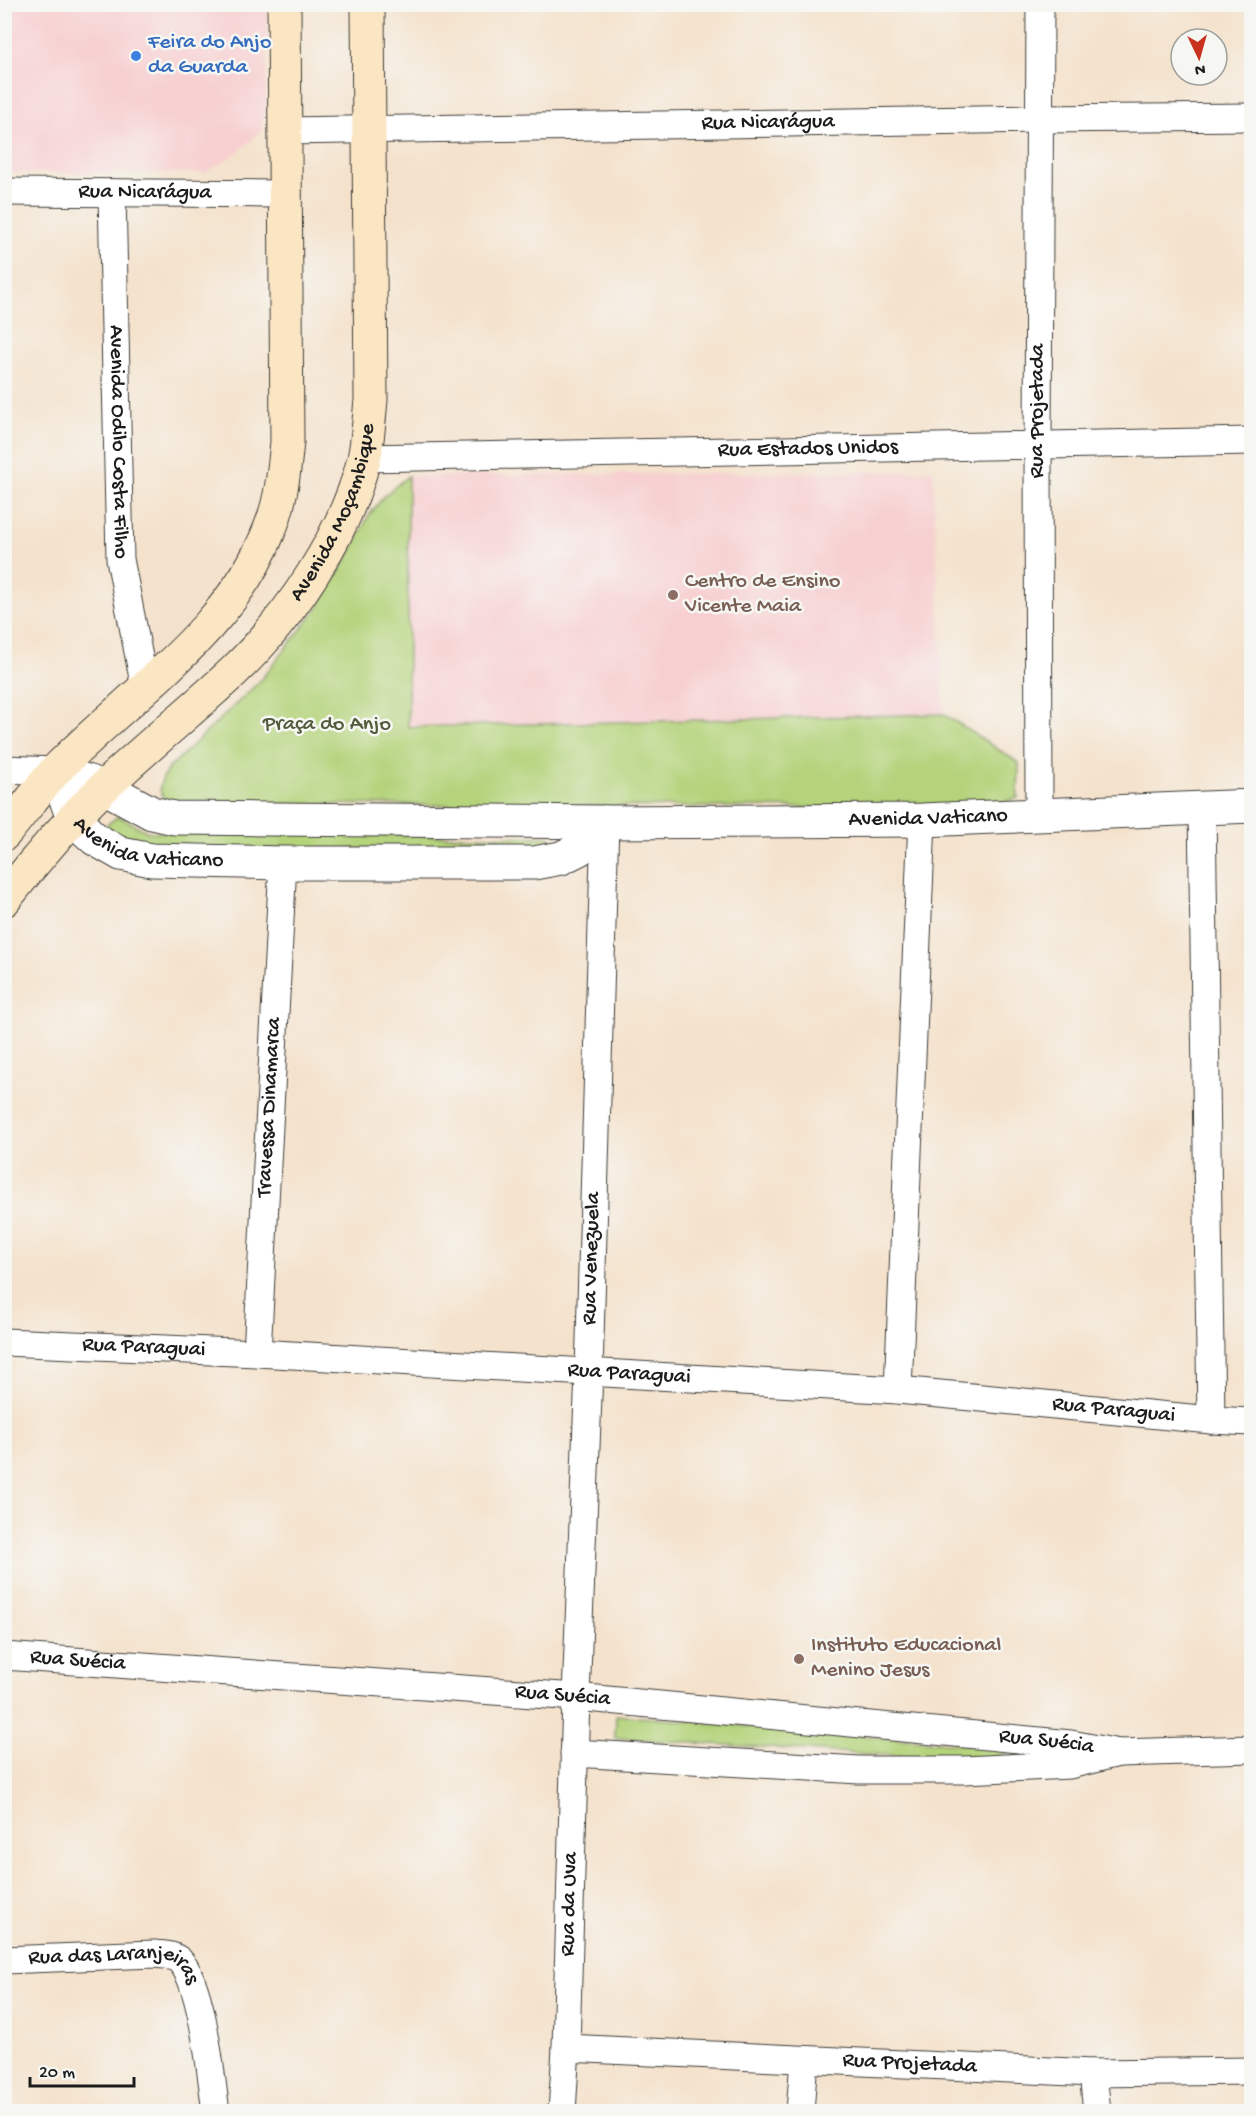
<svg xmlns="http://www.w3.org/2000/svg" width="1256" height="2116" font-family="'Gochi Hand',sans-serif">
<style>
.built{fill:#f7cfd0}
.green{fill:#b4d37a;stroke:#68784b;stroke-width:1.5}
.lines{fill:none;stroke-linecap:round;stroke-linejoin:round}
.minor-casing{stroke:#3c3a36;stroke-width:29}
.tertiary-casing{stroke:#3c3a36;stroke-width:35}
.secondary-casing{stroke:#3c3a36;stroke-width:35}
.minor{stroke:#fff;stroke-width:27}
.tertiary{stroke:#fff;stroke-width:33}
.secondary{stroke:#fbe6c4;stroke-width:33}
.shop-dot{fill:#3f7fe0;stroke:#f6f6f2;stroke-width:2}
.education-dot{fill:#8d6e63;stroke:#f6f6f2;stroke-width:2}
.labels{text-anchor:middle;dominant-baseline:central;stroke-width:5;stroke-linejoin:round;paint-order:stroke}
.shop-label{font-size:22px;fill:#366cbe;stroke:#f6f6f2;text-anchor:start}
.street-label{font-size:22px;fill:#1c1c1c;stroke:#f6f6f2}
.education-label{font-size:22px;fill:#785e54;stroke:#f6f6f2;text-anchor:start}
.park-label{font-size:22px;fill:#515c3d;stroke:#f6f6f2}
</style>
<rect width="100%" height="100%" fill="#f6f6f2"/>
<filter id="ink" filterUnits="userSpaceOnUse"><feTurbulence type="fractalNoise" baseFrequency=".0167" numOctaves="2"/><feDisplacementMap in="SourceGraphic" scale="12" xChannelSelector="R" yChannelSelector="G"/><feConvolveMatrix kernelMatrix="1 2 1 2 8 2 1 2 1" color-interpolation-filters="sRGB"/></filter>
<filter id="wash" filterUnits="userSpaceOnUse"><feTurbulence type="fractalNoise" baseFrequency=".008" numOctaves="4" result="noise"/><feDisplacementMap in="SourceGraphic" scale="24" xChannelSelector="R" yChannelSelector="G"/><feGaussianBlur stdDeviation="1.35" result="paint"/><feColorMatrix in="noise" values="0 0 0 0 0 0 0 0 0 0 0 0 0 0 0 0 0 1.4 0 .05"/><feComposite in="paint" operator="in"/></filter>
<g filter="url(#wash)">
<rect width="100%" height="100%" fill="#f4e2cc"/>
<path class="built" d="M 4,5 L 267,5 L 266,107 L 261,131 L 238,152 L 205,173 L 5,173 Z
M 933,471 L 944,714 L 407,727 L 408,476 Z"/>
<path class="green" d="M 408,476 L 408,727 L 944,714 L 1019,763 L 1018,798 L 980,809 L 168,803 C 156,790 159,785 167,770 L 259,682 L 317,609 L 351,552 L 369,515 L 385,495 Z
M 118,816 L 148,832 L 551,837 L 545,850 L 129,848 L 102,829 Z
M 616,1715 L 1008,1748 L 1001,1756 L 980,1761 L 615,1738 Z"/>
</g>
<g filter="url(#ink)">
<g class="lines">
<defs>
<g id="minor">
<path id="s1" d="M 285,131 L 1040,119 L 1252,117"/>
<path id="s2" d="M 4,192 L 285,194"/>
<path id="s3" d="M 112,193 L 120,559 L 145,688"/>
<path id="s4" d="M 364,458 L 1252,441"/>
<path d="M 4,769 L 56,771"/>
<path d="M 1202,808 L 1211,1420"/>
<path id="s5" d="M 1039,816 L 1038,445 L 1040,4"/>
<path id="s6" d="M 4,1342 L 257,1353 L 898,1390 L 1211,1420 L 1252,1422"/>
<path id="s7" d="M 257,1353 L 283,863"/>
<path d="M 898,1390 L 922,820"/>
<path id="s8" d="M 4,1656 L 576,1697 L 1071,1744 L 1119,1753"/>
<path d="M 574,1753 L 859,1770 L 964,1770 L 1070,1765 L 1119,1753 L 1252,1749"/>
<path id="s9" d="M 4,1960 L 154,1954 C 163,1955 173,1954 180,1961 C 203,1985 211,2077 216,2112"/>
<path id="s10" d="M 566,2048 L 1093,2073 L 1252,2071"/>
<path d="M 1093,2073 L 1097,2112"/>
<path id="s11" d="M 562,2112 L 566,2048 L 576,1697 L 589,1372 L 605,822"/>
<path d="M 800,2112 L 804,2060"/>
</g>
<g id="tertiary">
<path id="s12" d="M 56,771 L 104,787 L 152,813 L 174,818 L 605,822 L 922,820 L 1252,806"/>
<path id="s13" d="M 56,771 L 73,819 L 95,839 L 121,854 L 152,860 L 283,863 L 534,863 L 561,858 L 579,849 L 605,822"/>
</g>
<g id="secondary">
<path d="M 4,834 C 22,813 38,790 56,770 C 129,694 229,633 269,531 C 281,503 284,472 287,442 L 284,4"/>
<path id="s14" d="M 4,900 C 34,861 68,822 103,788 C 145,748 190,712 232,673 C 289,619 345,536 364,459 C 368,440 369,419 371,400 L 368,4"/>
</g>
</defs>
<use href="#minor" class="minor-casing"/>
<use href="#tertiary" class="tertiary-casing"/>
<use href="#secondary" class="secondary-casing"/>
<use href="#minor" class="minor"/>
<use href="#tertiary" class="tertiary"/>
<use href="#secondary" class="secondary"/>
</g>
</g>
<circle class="shop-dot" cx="136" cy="56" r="6"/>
<g class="education-dot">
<circle cx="673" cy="595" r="6"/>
<circle cx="799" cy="1659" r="6"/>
</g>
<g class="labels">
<g class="shop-label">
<text x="148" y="43">Feira do Anjo<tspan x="148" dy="25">da Guarda</tspan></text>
</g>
<g class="street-label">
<text stroke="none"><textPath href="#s1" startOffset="483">Rua Nicarágua</textPath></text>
<text stroke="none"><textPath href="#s2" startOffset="141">Rua Nicarágua</textPath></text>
<text stroke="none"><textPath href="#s5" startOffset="405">Rua Projetada</textPath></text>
<text stroke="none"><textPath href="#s3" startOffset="249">Avenida Odilo Costa Filho</textPath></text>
<text stroke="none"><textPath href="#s4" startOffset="444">Rua Estados Unidos</textPath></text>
<text stroke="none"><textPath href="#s14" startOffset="516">Avenida Moçambique</textPath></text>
<text stroke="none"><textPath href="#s12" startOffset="882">Avenida Vaticano</textPath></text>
<text stroke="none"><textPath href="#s13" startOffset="134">Avenida Vaticano</textPath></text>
<text stroke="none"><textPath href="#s7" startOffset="246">Travessa Dinamarca</textPath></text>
<text stroke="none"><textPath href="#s11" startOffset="854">Rua Venezuela</textPath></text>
<text stroke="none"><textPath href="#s6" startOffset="140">Rua Paraguai</textPath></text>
<text stroke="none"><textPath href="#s6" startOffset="626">Rua Paraguai</textPath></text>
<text stroke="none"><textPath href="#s6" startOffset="1112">Rua Paraguai</textPath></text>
<text stroke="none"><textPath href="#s8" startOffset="74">Rua Suécia</textPath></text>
<text stroke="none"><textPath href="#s8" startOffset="560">Rua Suécia</textPath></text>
<text stroke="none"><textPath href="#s8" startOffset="1046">Rua Suécia</textPath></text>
<text stroke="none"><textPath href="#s11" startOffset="208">Rua da Uva</textPath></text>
<text stroke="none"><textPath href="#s9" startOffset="114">Rua das Laranjeiras</textPath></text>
<text stroke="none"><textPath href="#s10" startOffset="344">Rua Projetada</textPath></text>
</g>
<g class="education-label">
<text x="685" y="582">Centro de Ensino<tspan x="685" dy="25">Vicente Maia</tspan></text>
<text x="811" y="1646">Instituto Educacional<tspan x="811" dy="25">Menino Jesus</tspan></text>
</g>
<g class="park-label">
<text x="327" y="725">Praça do Anjo</text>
</g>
</g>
<rect width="1256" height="2116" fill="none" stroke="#f6f6f2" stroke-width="24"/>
<g transform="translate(1199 57) rotate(175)"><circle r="28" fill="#f6f6f2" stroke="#9f9f9c" stroke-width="1.5"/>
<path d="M0-4.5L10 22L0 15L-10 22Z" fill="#c8321e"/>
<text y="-9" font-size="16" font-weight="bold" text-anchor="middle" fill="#1c1c1c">N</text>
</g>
<path d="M30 2077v9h104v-9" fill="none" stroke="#1c1c1c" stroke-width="3"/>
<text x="39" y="2077" font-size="18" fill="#1c1c1c" stroke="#f6f6f2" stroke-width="4.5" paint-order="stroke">20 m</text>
</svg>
